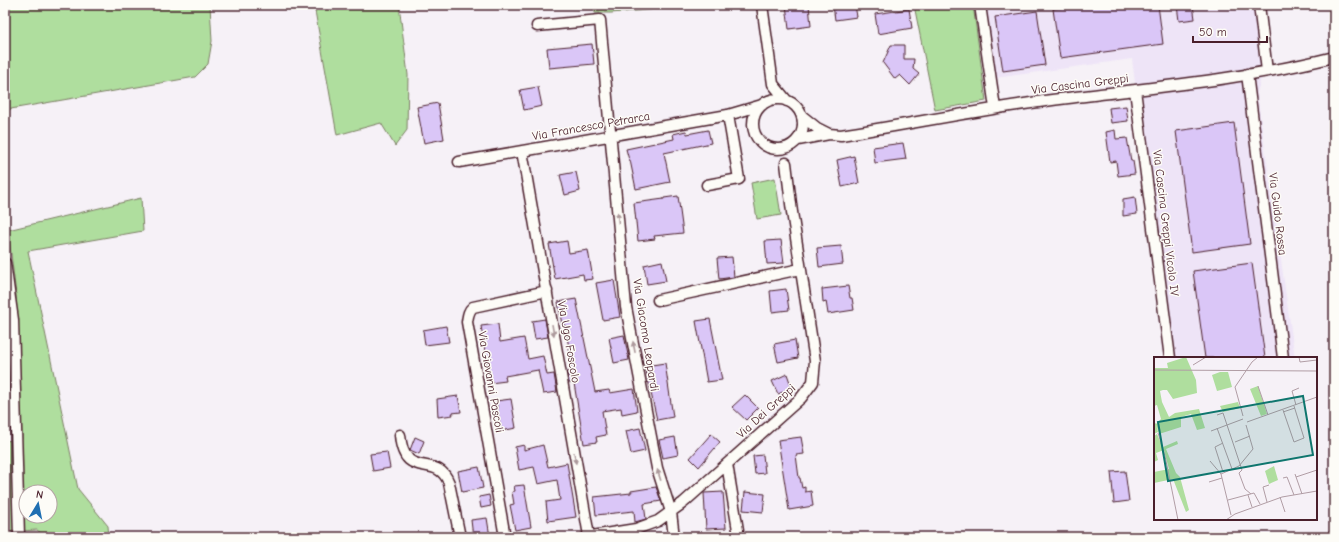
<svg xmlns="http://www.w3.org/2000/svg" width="1339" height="542" font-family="'Comic Neue',sans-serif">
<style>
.built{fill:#eee4f7}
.green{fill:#afde9e;stroke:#7c7e64;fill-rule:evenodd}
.building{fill:#dac6f7;stroke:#4a1f2b}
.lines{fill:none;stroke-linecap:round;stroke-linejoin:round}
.minor-casing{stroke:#4a1f2b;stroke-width:13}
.minor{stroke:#fdfcf7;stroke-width:10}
.oneway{fill:#ac999b}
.labels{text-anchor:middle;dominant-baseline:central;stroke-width:3;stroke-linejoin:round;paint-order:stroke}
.street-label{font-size:12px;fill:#4a1f2b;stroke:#fdfcf7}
.inset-road{fill:none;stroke:#b19da5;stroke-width:1}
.view{fill:#0f766e;fill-opacity:0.15;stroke:#0f766e;stroke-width:2}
.inset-edge{fill:none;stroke:#4a1f2b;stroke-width:2}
</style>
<rect width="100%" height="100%" fill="#f6f1f7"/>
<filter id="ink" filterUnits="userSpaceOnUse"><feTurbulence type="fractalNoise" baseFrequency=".025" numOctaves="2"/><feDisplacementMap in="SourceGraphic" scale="8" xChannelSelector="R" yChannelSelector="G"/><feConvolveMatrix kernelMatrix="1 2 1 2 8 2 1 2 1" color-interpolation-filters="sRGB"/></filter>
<g filter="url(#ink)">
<path class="built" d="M 984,5 L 1255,5 L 1265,64 L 1257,93 L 1295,358 L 1169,358 L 1132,59 L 995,78 Z"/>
<path class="green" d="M 5,5 L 210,5 L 212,41 L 208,64 L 195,77 L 5,110 Z
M 314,5 L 399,5 L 408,75 L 407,130 L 395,146 L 381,123 L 337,135 Z
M 594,5 L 706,5 L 611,13 L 595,13 Z
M 914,5 L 973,5 L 986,101 L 935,110 Z
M 775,178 L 781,215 L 757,219 L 751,183 Z
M 141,198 L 143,231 L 28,251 L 78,489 L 108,526 L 109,537 L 46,537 L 37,530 L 5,532 L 5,441 L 22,439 L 16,294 L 8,230 ZM 26,492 L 50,492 L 50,516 L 26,516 Z"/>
<path class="building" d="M 786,5 L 809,5 L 811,26 L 789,29 Z
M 833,5 L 855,5 L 857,17 L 835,20 Z
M 1073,5 L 1158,5 L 1163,44 L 1060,58 L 1053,9 L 1073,6 Z
M 1177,5 L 1193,5 L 1195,19 L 1179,21 Z
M 909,9 L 912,28 L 878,34 L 875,14 Z
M 1037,11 L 1045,65 L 1003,71 L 995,17 Z
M 592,44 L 594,64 L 549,68 L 547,48 Z
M 891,45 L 904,45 L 904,59 L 914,59 L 913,69 L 919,74 L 910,85 L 900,75 L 895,79 L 883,63 Z
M 538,87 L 542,106 L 524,110 L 520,90 Z
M 438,103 L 444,139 L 424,143 L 417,107 Z
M 1126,106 L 1128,121 L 1111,123 L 1109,108 Z
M 1234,123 L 1250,244 L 1192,252 L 1176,131 Z
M 708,130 L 711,143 L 664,153 L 670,182 L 636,189 L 630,160 L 629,160 L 626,149 L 674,139 L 673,134 L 686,131 L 687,134 Z
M 1115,130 L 1116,139 L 1127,138 L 1131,161 L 1133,161 L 1135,174 L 1118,176 L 1116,161 L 1110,162 L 1106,132 Z
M 903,143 L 906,159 L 875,163 L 873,147 Z
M 854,156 L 859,183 L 842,187 L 837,160 Z
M 576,172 L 580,191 L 565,195 L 560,175 Z
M 678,196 L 683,233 L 654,236 L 655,239 L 638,241 L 634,203 L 664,199 L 664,198 Z
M 1135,197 L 1137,214 L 1123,216 L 1123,199 Z
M 781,240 L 784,263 L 767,264 L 765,241 Z
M 567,241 L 569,253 L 588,250 L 593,279 L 584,280 L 583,274 L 555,279 L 549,244 Z
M 841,246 L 843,264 L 819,267 L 817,248 Z
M 732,257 L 734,277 L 719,279 L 717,258 Z
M 662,261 L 666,281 L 647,284 L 644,265 Z
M 1252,263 L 1265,358 L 1205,358 L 1193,271 Z
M 614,280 L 620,317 L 603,320 L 596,283 Z
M 848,286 L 850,298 L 852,298 L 854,310 L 828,314 L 826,301 L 823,302 L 822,289 Z
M 786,289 L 789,310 L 772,312 L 770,291 Z
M 576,299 L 595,392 L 609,390 L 610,393 L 634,389 L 637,411 L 622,414 L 621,408 L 602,411 L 606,435 L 596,437 L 597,442 L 584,444 L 574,383 L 569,383 L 567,372 L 571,371 L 570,366 L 572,365 L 565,325 L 562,325 L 558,302 Z
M 545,319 L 548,337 L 535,339 L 532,321 Z
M 710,319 L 722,380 L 707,382 L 696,321 Z
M 498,324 L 500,342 L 524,338 L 528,359 L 543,356 L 547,375 L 554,374 L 557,392 L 543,394 L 538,370 L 505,376 L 506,381 L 490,383 L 481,326 Z
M 446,326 L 449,342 L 425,345 L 423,330 Z
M 624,335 L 629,360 L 614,363 L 609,338 Z
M 795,340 L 798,358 L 778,362 L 774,344 Z
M 665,363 L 673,417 L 657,420 L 645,366 Z
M 787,374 L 792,388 L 778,394 L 772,381 Z
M 745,395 L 758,408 L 746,420 L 732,407 Z
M 458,396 L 461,412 L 452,413 L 453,415 L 438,417 L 437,399 Z
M 511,399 L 516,428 L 501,431 L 496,401 Z
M 640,428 L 645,451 L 631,454 L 626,431 Z
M 711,434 L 720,442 L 699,467 L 690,458 Z
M 415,437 L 424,441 L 419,454 L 410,450 Z
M 675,437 L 678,455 L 663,458 L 659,440 Z
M 801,437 L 804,454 L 796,455 L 799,478 L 800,478 L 802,488 L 805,487 L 805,492 L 811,491 L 813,506 L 789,510 L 778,440 Z
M 524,445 L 524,450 L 543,445 L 548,467 L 567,463 L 576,517 L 548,521 L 546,502 L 560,500 L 557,480 L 538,484 L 534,467 L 519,470 L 515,447 Z
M 387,452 L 390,468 L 373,471 L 370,454 Z
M 763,455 L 765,473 L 755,474 L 753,456 Z
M 479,467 L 483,488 L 462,492 L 458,471 Z
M 1125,471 L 1129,501 L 1114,503 L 1111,472 Z
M 524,485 L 531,527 L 515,530 L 510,505 L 514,504 L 512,492 L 515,491 L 514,486 Z
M 656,487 L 661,501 L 644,504 L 646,519 L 635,522 L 634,511 L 596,515 L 594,497 L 631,493 L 631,491 Z
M 723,492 L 726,528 L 706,529 L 704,493 Z
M 745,492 L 765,494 L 763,512 L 743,510 Z
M 489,495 L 491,506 L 481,508 L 479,497 Z
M 487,518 L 490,537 L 473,537 L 471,520 Z"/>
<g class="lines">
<defs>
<path id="minor" d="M 762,5 L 773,84 L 787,101
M 980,5 L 995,108
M 1259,5 L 1267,71
M 537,26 L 600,20 L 626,307 L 657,468 L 671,512 L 674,537
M 1247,74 L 1283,358
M 1135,90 L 1170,358
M753 124a25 25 0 1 1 50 0a25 25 0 1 1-50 0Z
M 802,116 L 817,128 L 829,134
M 798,140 L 829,134 L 841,135 C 917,123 992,107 1068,98 C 1156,87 1247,79 1334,57
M 522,151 L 589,536
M 459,162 L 728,115 L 762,105
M 707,185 L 739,179 L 728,115
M 5,263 L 13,320 L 19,537
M 658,300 L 800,269
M 400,435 C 404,483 437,451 449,483 L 460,537
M 727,464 L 738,530
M 505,537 L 467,322 C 468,316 468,311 473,307 L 547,291
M 586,537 L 636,529 L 658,521 L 683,503 L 801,398 L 813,382 L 815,361 L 792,212 L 786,163"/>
</defs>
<use href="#minor" class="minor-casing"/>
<use href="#minor" class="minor"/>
</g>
<defs><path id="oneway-solid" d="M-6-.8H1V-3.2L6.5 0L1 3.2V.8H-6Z"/></defs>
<g class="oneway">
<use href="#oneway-solid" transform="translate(618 218) rotate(-95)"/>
<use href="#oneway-solid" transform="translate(553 330) rotate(80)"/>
<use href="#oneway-solid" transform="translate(634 347) rotate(-101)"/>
<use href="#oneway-solid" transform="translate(575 458) rotate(80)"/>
<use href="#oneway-solid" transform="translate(659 475) rotate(-108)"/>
</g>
</g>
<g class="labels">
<g class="street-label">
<text transform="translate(1080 84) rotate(-7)">Via Cascina Greppi</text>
<text transform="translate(591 126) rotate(-10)">Via Francesco Petrarca</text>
<text transform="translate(1278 214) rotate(83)">Via Guido Rossa</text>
<text transform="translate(1166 223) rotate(83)">Via Cascina Greppi Vicolo IV</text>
<text transform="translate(646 335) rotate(81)">Via Giacomo Leopardi</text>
<text transform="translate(569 342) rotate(80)">Via Ugo Foscolo</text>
<text transform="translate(491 382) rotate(80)">Via Giovanni Pascoli</text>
<text transform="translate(766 411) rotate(-42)">Via Dei Greppi</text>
</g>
</g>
<g transform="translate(1154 357)">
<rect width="163" height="163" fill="#f6f1f7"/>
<path d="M 32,0 L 42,23 L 43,36 L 19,42 L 13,33 L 9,33 L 6,34 L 8,45 L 15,60 L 21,56 L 45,52 L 51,71 L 43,73 L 37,57 L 27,60 L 27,70 L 5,77 L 2,67 L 4,75 L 0,77 L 0,64 L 2,67 L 7,62 L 3,48 L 0,49 L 0,11 L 14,11 L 13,6 ZM 66,15 L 74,15 L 78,30 L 63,34 L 58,18 ZM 104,29 L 113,57 L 107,59 L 96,32 ZM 84,45 L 86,51 L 69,55 L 66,49 ZM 3,77 L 10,93 L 2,96 L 4,103 L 0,105 L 0,79 ZM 23,84 L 24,87 L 12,92 L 22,116 L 26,120 L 35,153 L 32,155 L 19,122 L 0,126 L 0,115 L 15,112 L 9,90 ZM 120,109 L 124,123 L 115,127 L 111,114 Z" fill="#afde9e"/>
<path class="inset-road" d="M 145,0 L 146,5 L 163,3M 39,8 L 52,0M 0,13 L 163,14M 104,29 L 114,58M 142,48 L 138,34 L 145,31M 129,53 L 140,85 L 150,81 L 140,49M 129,55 L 141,51M 63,58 L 69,56 L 88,113 L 85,116 L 91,132 L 97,137M 89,59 L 81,30 L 98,5 L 104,0M 93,65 L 163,40M 63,71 L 78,112M 57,74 L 89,62M 4,76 L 11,99 L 24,163M 81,85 L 96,79M 69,86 L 61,90 L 69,115M 56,104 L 67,117 L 77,158M 67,117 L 85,109 L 99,92 L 92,68M 141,117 L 148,137M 142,120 L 163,113M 129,121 L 133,120 L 140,138M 55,125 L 68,121M 94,138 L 98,150M 126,140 L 131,155M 74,143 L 100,136 L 106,147M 113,145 L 109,130 L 115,128M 72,163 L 81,157 L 128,140 L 163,134"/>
<path class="view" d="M 149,39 L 159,98 L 14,124 L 4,65 Z"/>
<rect width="163" height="163" class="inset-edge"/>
</g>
<rect width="1339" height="542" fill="none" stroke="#fdfcf7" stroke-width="20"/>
<rect x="10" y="10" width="1319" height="522" fill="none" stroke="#4a1f2b" stroke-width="1.5" filter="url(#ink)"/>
<g transform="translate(38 504) rotate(10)"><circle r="19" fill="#fdfcf7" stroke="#b5a4a5"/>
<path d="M0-3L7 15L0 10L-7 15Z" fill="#1f6fb2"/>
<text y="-6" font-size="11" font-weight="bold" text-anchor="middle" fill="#4a1f2b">N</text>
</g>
<path d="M1193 36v6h74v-6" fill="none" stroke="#4a1f2b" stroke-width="2"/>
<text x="1199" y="36" font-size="12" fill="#4a1f2b" stroke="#fdfcf7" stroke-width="3" paint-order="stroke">50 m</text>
</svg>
